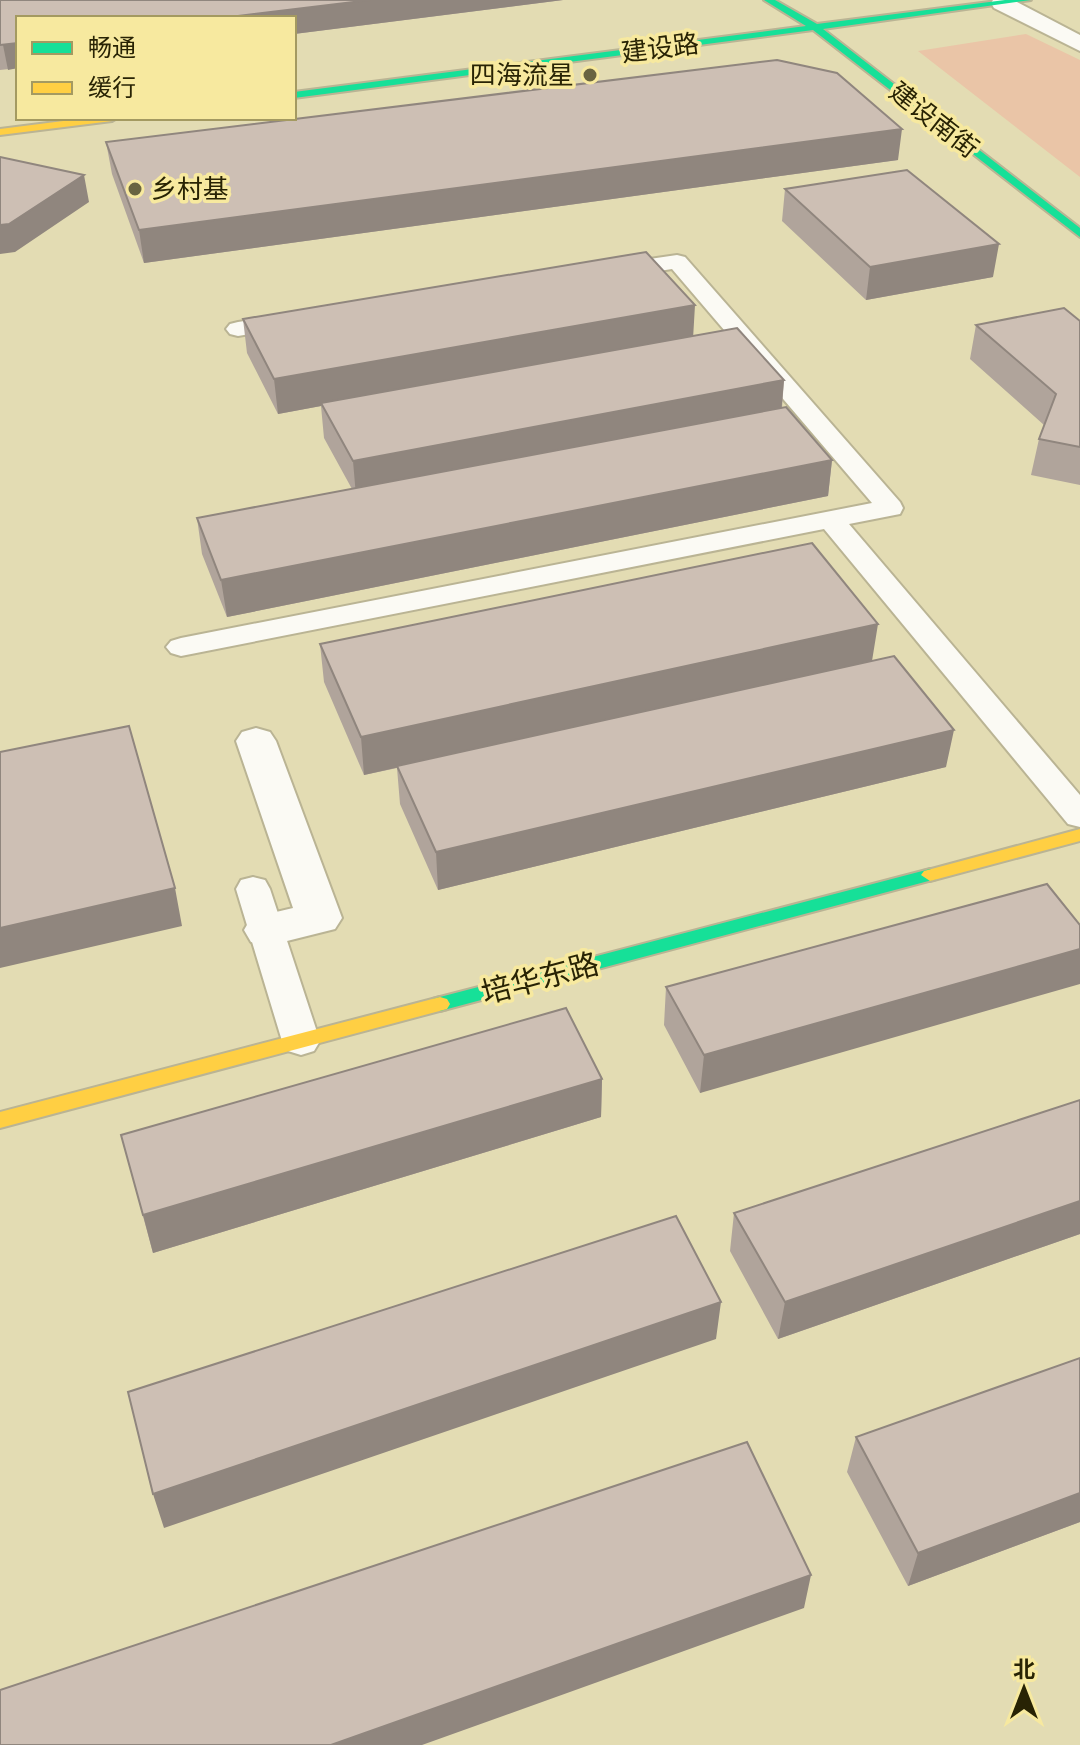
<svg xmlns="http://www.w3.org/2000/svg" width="1080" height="1745" font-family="Figtree,'Noto Sans SC',sans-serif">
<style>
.green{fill:#eac5a7}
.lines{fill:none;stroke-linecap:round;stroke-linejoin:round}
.lane-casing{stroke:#bab494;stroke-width:4}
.street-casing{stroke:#bab494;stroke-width:4}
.fast-casing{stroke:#bab494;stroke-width:4}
.slow-casing{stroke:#bab494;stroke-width:4}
.lane{fill:#fbfaf4;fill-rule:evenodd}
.street{fill:#fbfaf4;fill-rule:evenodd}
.fast{fill:#16e098;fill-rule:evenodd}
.slow{fill:#ffcf43;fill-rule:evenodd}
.wall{fill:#b0a49b}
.shaded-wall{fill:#90867e}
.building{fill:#cdbfb4;stroke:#90867e;stroke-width:2}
.poi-dot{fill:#696441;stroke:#f7e99f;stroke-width:3}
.labels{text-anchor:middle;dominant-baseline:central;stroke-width:7;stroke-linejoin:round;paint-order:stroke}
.far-street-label{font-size:26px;fill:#282304;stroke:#f7e99f}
.far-poi-label{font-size:26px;fill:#282304;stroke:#f7e99f;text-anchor:end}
.street-label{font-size:30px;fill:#282304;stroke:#f7e99f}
</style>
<rect width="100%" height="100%" fill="#e3dcb3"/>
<path class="green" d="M 1026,34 L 1080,60 L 1080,177 L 918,51 Z"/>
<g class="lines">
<defs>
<path id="lane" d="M 677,255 L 685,257 L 900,502 L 903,508 L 900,514 L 849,524 L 1080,795 L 1080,827 L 1068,824 L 824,529 L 181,656 L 171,653 L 166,647 L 171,641 L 181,638 L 872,503 L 672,269 L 615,278 L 604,271 L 615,264 Z
M 290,314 L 298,316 L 302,321 L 298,326 L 238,336 L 230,334 L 226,329 L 230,324 L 238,322 Z
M 253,877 L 265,880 L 270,889 L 320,1041 L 314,1051 L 301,1055 L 288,1051 L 282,1041 L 236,889 L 241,880 Z"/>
<path id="street" d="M 993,0 L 1013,0 L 1080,35 L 1080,51 L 994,8 L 991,3 Z
M 256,728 L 270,732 L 276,741 L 342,918 L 335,929 L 267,946 L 251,942 L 244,930 L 251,918 L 293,908 L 236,741 L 242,732 Z"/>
<path id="fast" d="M 764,0 L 775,0 L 817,24 L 1005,0 L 1031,0 L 823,29 L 1080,228 L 1080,237 L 813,30 L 294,98 L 294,92 L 806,26 Z
M 930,869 L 936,871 L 939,875 L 936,879 L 440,1011 L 433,1009 L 430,1004 L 433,999 L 440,997 Z"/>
<path id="slow" d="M 87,118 L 117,118 L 112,121 L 0,135 L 0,129 Z
M 1080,829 L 1080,841 L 930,881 L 921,875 L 924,871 Z
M 440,997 L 447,999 L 450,1004 L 447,1009 L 0,1128 L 0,1112 Z"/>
</defs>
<use href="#lane" class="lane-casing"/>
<use href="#street" class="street-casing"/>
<use href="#fast" class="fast-casing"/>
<use href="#slow" class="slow-casing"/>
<use href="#lane" class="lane"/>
<use href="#street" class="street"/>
<use href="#fast" class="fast"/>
<use href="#slow" class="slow"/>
</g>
<path class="wall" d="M 0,0 L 563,0 L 294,34 L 18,18 L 18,68 L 0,70 Z
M 106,142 L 898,160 L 144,263 L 112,174 Z
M 785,189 L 993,277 L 866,300 L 782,221 Z
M 243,319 L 693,336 L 784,380 L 782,408 L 832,460 L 828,496 L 227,617 L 202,554 L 197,518 L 352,489 L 324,438 L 321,406 L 278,414 L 247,353 Z
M 1080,321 L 1080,485 L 1031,475 L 1039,439 L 1044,425 L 970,359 L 976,325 Z
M 320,644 L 872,660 L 946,767 L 438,890 L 400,804 L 397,768 L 364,775 L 324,682 Z
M 1080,925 L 700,1093 L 664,1025 L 666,987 Z
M 602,1079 L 601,1117 L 153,1253 L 121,1135 Z
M 1080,1100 L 1080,1234 L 778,1339 L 730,1251 L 734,1213 Z
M 1080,1358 L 1080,1522 L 908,1586 L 847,1472 L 856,1437 Z"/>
<path class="shaded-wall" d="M 370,0 L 563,0 L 294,34 L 294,18 L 222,18 Z
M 18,43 L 18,68 L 8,70 L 3,45 Z
M 902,129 L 898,160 L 144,263 L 139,230 Z
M 84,175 L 89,202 L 15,252 L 0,254 L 0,225 Z
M 999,244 L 993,277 L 866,300 L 870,267 Z
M 695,305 L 693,339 L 321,403 L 321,406 L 278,414 L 274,379 Z
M 784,380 L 781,414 L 356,496 L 353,461 Z
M 832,460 L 828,496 L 227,617 L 221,580 Z
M 878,624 L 872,661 L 364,775 L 361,737 Z
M 954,730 L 946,767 L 438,890 L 436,852 Z
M 175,888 L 182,926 L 0,968 L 0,928 Z
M 1080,949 L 1080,984 L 700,1093 L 704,1055 Z
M 602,1079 L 601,1117 L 153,1253 L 143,1215 Z
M 1080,1201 L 1080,1234 L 778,1339 L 785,1302 Z
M 721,1302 L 716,1339 L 164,1528 L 153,1494 Z
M 1080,1493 L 1080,1522 L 908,1586 L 918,1553 Z
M 811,1575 L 804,1608 L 422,1745 L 331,1745 Z"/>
<path class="building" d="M 0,0 L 370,0 L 222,18 L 18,18 L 18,43 L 0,45 Z
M 777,60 L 837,73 L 902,129 L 139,230 L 106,142 Z
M 0,157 L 84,175 L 9,224 L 0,225 Z
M 907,170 L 999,244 L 870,267 L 785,189 Z
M 646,252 L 695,305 L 274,379 L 243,319 Z
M 1064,308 L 1080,321 L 1080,447 L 1039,439 L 1056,394 L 976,325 Z
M 737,328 L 784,380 L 353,461 L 321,403 Z
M 786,407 L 832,460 L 221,580 L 197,518 Z
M 812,543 L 878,624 L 361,737 L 320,644 Z
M 894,656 L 954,730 L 436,852 L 397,766 Z
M 129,726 L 175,888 L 0,928 L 0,752 Z
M 1047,884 L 1080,925 L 1080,949 L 704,1055 L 666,987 Z
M 566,1008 L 602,1079 L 143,1215 L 121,1135 Z
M 1080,1100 L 1080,1201 L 785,1302 L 734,1213 Z
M 676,1216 L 721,1302 L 153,1494 L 128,1392 Z
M 1080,1358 L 1080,1493 L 918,1553 L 856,1437 Z
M 747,1442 L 811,1575 L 331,1745 L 0,1745 L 0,1690 Z"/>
<g class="poi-dot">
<circle cx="590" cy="75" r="8"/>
<circle cx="135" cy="189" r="8"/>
</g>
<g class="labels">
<g class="far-street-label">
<text transform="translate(660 48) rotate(-7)">建设路</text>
<text transform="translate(934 120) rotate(38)">建设南街</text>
</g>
<g class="far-poi-label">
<text x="574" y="75">四海流星</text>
<text x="151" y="189" text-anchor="start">乡村基</text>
</g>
<g class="street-label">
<text transform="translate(540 978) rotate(-15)">培华东路</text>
</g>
</g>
<rect x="16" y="16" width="280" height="104" fill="#f7e99f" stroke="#a49a61" stroke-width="2"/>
<rect x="32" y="42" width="40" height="12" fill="#16e098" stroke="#a49a61" stroke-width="2"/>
<text x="88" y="56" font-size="24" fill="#282304">畅通</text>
<rect x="32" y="82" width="40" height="12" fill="#ffcf43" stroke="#a49a61" stroke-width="2"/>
<text x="88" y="96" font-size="24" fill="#282304">缓行</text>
<g transform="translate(1024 1689)" stroke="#f7e99f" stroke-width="6" paint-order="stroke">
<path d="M0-6L14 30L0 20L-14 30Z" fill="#282304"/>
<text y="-12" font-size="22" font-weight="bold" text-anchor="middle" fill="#282304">北</text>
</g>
</svg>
